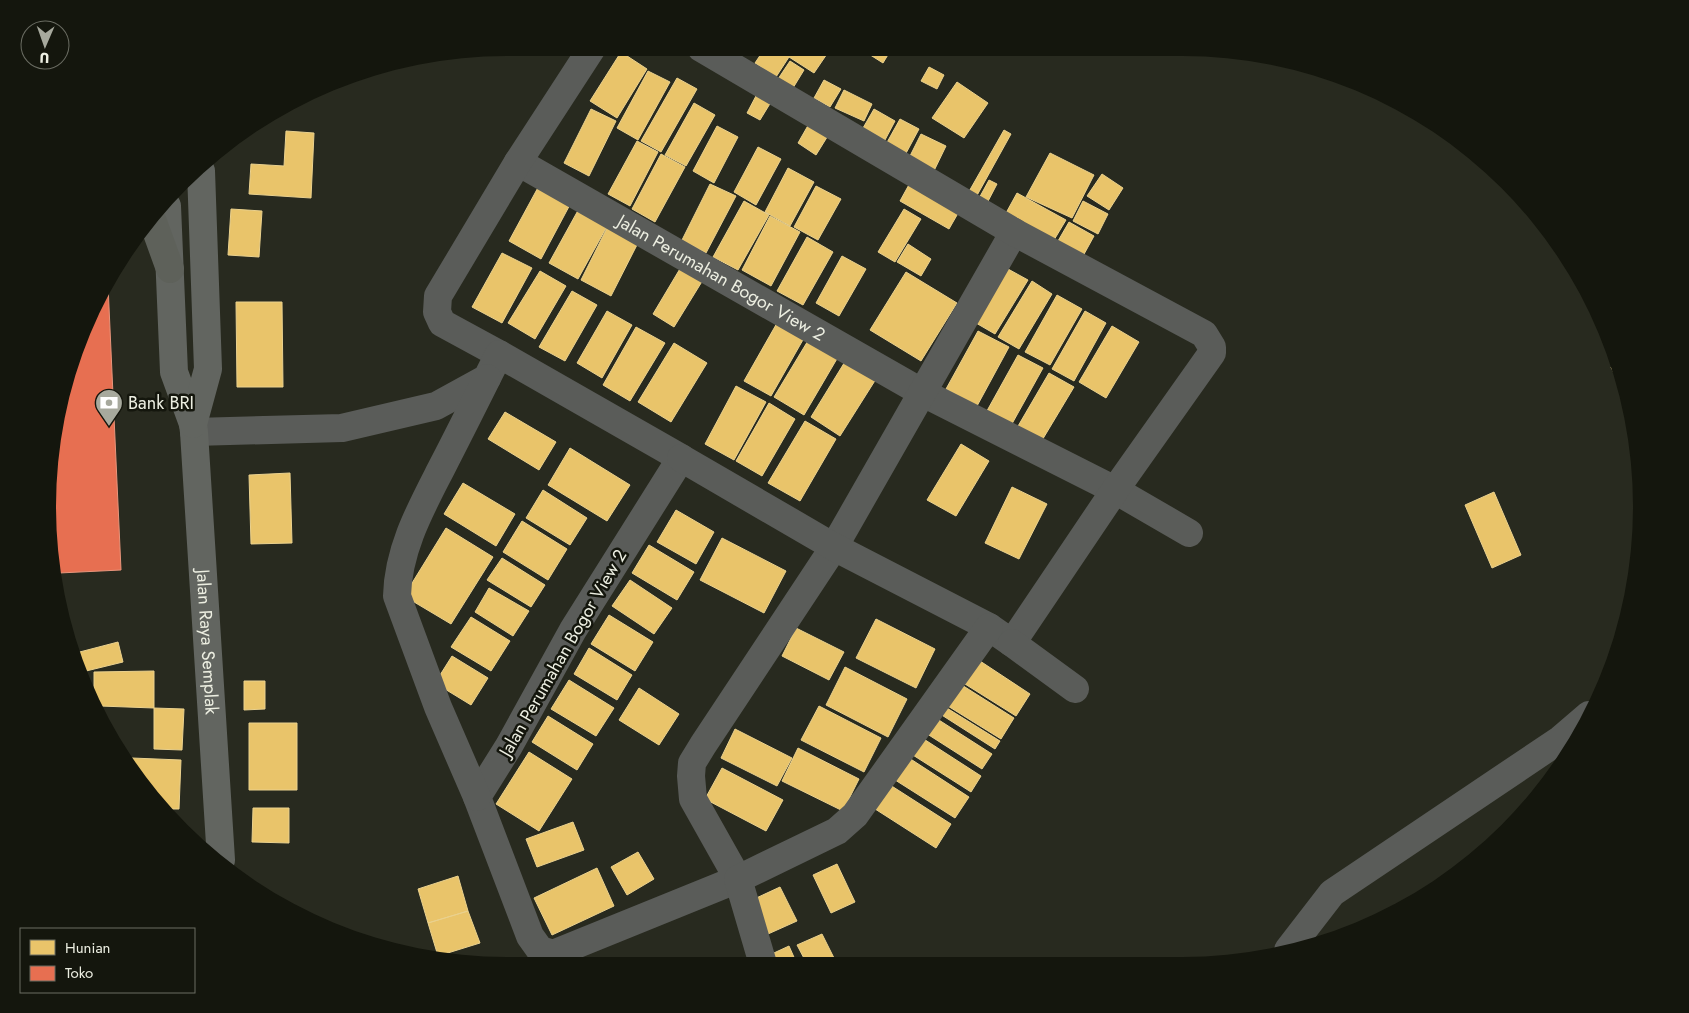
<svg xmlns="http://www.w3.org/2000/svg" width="1689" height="1013" font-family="Jost,sans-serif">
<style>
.homes{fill:#e9c46a;stroke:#ead18e}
.shops{fill:#e76f51;stroke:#e8957c}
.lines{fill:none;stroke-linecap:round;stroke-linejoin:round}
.minor{stroke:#5a5c59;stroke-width:28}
.major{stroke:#626560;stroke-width:28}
.highway{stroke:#5e615a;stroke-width:28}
.labels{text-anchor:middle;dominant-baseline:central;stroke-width:5;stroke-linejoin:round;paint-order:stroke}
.street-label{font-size:18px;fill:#eceee1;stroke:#14160d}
.poi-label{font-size:18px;fill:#eceee1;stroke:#14160d;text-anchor:start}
</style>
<rect width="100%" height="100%" fill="#282a1f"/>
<path class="homes" d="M 765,48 L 831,48 L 814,73 L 789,57 L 776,77 L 755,63 Z
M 866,48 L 892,48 L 883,63 L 864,51 Z
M 621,52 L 647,69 L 617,118 L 590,101 Z
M 790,61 L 804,70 L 793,88 L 778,79 Z
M 929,67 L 944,75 L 937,89 L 921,81 Z
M 648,71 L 670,82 L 638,140 L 617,128 Z
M 677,78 L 697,89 L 661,152 L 641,141 Z
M 824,80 L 841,89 L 830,107 L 814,98 Z
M 957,82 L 988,103 L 964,138 L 932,118 Z
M 844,90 L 872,104 L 864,121 L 835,108 Z
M 757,94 L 771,102 L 760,120 L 747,113 Z
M 694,103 L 715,115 L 686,166 L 665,155 Z
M 591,109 L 616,121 L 589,176 L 564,163 Z
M 874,109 L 895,121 L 885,140 L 863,128 Z
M 900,119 L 919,129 L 904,157 L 885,146 Z
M 810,122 L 829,134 L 816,155 L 798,143 Z
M 717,126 L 738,137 L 714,183 L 693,171 Z
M 1004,130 L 1011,134 L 975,199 L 967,195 Z
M 286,131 L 314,133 L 311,198 L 249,194 L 251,164 L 284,166 Z
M 921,134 L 946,146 L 931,177 L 906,164 Z
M 637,141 L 658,152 L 630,206 L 608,194 Z
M 758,147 L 781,159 L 756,205 L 734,192 Z
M 1050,153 L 1094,175 L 1072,218 L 1026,197 Z
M 661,154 L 685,167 L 655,222 L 632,209 Z
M 788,168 L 814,182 L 790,226 L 765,212 Z
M 1102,174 L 1123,188 L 1109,210 L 1087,196 Z
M 989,180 L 997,184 L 985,207 L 977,202 Z
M 911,181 L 961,208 L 949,229 L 900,201 Z
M 541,182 L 573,199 L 541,259 L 509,241 Z
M 710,184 L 736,196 L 706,253 L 682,240 Z
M 816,186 L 841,199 L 818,240 L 794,227 Z
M 1017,193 L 1066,220 L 1054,240 L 1006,213 Z
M 744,201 L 769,215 L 738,270 L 713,257 Z
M 1083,201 L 1108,214 L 1098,234 L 1073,221 Z
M 581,205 L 610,221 L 578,279 L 549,263 Z
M 231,209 L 262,211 L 259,257 L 228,255 Z
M 904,209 L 921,219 L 895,262 L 878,252 Z
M 770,216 L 800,232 L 771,286 L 742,270 Z
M 610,222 L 641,237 L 611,296 L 581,280 Z
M 1069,222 L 1094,236 L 1083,256 L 1058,241 Z
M 807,237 L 833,252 L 803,305 L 777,291 Z
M 908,244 L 931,259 L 921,276 L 897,262 Z
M 502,253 L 532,268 L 502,323 L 472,307 Z
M 842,256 L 866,269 L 839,316 L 816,303 Z
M 684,262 L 706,275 L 674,327 L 653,314 Z
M 1008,269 L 1028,280 L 995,334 L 976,323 Z
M 540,271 L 566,286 L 535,339 L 508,323 Z
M 906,272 L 957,303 L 921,361 L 870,330 Z
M 1032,281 L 1052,294 L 1019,349 L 998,337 Z
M 572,291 L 597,305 L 565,361 L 539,347 Z
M 1057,295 L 1082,309 L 1050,365 L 1025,352 Z
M 236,302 L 282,302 L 283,387 L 237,387 Z
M 607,311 L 632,325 L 602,378 L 577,363 Z
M 1085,311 L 1106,323 L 1074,381 L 1052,369 Z
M 777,323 L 804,338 L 771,396 L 744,381 Z
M 1112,326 L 1139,342 L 1106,398 L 1079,382 Z
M 636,327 L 665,343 L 630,401 L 603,385 Z
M 978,331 L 1009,347 L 977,406 L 946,389 Z
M 809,339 L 838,357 L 804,415 L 774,397 Z
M 674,343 L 707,363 L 671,422 L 638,402 Z
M 1018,355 L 1043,368 L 1008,431 L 983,418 Z
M 846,360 L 876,379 L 840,436 L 811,417 Z
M 1617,365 L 1628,401 L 1611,367 Z
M 1049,373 L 1074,387 L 1038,447 L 1014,433 Z
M 736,386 L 766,402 L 734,460 L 705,444 Z
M 769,403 L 795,419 L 762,476 L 736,461 Z
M 505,412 L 556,442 L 539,470 L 488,439 Z
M 805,421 L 836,439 L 800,501 L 768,483 Z
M 961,444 L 989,461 L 956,516 L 927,500 Z
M 570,448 L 630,485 L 607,521 L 548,485 Z
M 290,473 L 292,543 L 251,544 L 249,475 Z
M 463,483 L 515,514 L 496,546 L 444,514 Z
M 1012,487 L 1047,504 L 1019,559 L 985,543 Z
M 543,490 L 587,518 L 570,545 L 526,518 Z
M 1494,492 L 1521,555 L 1492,568 L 1465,505 Z
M 676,510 L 714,532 L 696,564 L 657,542 Z
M 522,521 L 567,549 L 548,580 L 503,552 Z
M 446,528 L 493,557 L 451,624 L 404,596 Z
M 722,538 L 786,571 L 764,613 L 700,580 Z
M 649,545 L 694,572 L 677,600 L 632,573 Z
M 502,558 L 545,585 L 531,607 L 487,580 Z
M 630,580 L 672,608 L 654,634 L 612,606 Z
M 489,588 L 529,611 L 513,636 L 475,612 Z
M 609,615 L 653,642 L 635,671 L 591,644 Z
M 471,617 L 510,641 L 491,671 L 451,647 Z
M 876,619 L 935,649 L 916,688 L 856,658 Z
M 796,628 L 844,652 L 829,680 L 782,656 Z
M 118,642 L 123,662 L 82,672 L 72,654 Z
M 589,648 L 632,675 L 617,700 L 574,674 Z
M 452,656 L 488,678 L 471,705 L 435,683 Z
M 980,661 L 1030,694 L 1016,716 L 965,684 Z
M 845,667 L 907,699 L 888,737 L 826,705 Z
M 154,671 L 154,708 L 100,706 L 94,696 L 94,672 Z
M 569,680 L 614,708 L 596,736 L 551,709 Z
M 244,681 L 265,681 L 265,709 L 244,710 Z
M 957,682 L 1014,718 L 1001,739 L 943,703 Z
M 639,688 L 679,714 L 659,745 L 619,720 Z
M 942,705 L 1000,741 L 995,749 L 937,712 Z
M 819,706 L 881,738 L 864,772 L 801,740 Z
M 154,708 L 184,709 L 182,750 L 154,749 Z
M 931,715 L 992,754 L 982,769 L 921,730 Z
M 548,716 L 593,744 L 577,770 L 532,742 Z
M 249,723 L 297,723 L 297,790 L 249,790 Z
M 735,729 L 792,758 L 777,786 L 721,758 Z
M 916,734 L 981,776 L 971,792 L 905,750 Z
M 798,748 L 859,779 L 843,811 L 782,781 Z
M 529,752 L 572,779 L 539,831 L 496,804 Z
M 906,756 L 969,797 L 955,818 L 892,778 Z
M 132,758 L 181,760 L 179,809 L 167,809 L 142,786 L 131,766 Z
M 722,768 L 783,800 L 766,831 L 705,799 Z
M 887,783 L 951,824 L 936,848 L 872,807 Z
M 253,808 L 289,808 L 289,843 L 252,842 Z
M 573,822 L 584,850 L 537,867 L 526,839 Z
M 638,852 L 654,879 L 627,895 L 611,867 Z
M 837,864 L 855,902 L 831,913 L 813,875 Z
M 597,868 L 614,906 L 552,935 L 534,898 Z
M 458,876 L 468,911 L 428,923 L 418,889 Z
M 780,887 L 797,921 L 768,934 L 752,900 Z
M 468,911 L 480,943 L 438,956 L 428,923 Z
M 822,934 L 837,964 L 807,964 L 797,945 Z
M 789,946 L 797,964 L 766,964 L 763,958 Z"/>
<path class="shops" d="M 108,285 L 121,570 L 59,573 L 48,506 L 72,359 Z"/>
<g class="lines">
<g class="minor">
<path id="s1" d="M 518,162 L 923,393 L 1115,490 L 1189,533"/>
<path d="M 499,354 L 442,323 L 437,312 L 438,296 L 518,162 L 592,48"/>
<path d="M 194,432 L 342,428 L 436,406 L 487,378 L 499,354 L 681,458 L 573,630 L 509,746 L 477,797 L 530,936 L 540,950 L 553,954 L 738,879 L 693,799 L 691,776 L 692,763 L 703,745 L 834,547 L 1014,232"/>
<path d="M 681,458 L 834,547 L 989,627 L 1012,643 L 1115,490 L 1212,353 L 1212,347 L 1204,334 L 1014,232 L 701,48"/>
<path d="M 1012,643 L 1075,689"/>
<path d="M 477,797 L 438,707 L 397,596 C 398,549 421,508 442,467 C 457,438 472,408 487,378"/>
<path d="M 1288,950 L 1332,893 L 1561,739 L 1589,715"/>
<path d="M 763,964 L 738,879 L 837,831 L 855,815 L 989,627"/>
</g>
<g class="major">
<path id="s2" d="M 167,206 L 174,372 L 193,424 L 194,432 L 221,860"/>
<path d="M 193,424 L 208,369 L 201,171"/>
</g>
<path class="highway" d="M 153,222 L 170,269"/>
</g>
<defs>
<symbol id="bank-pin" viewBox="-11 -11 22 30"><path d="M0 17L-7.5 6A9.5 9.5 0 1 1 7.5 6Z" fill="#a7a99d" stroke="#14160d"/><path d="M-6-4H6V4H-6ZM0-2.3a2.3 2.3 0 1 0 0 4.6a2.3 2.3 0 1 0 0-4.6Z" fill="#fff"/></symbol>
</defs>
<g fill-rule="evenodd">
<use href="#bank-pin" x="93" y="387" width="32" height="43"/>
</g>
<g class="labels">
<g class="street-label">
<text stroke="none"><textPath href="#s1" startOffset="234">Jalan Perumahan Bogor View 2</textPath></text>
<text stroke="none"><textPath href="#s2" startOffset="440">Jalan Raya Semplak</textPath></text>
<text transform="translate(563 653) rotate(-60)">Jalan Perumahan Bogor View 2</text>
</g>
<g class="poi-label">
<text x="128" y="403">Bank BRI</text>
</g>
</g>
<path d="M0 0H1689V1013H0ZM506 56H1183A450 450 0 0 1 1633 506V507A450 450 0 0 1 1183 957H506A450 450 0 0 1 56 507V506A450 450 0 0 1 506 56Z" fill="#14160d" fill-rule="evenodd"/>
<rect x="20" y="928" width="175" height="65" fill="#14160d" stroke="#6a6c62"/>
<rect x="30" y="940" width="25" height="15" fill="#e9c46a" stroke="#6a6c62"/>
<text x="65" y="953" font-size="15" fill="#eceee1">Hunian</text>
<rect x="30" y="966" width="25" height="15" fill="#e76f51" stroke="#6a6c62"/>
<text x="65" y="978" font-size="15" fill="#eceee1">Toko</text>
<g transform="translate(45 45) rotate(182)"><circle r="24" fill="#14160d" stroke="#6a6c62"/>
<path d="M0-4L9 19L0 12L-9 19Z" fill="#a7a99d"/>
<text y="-8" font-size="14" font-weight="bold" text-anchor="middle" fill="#eceee1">U</text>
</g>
</svg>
